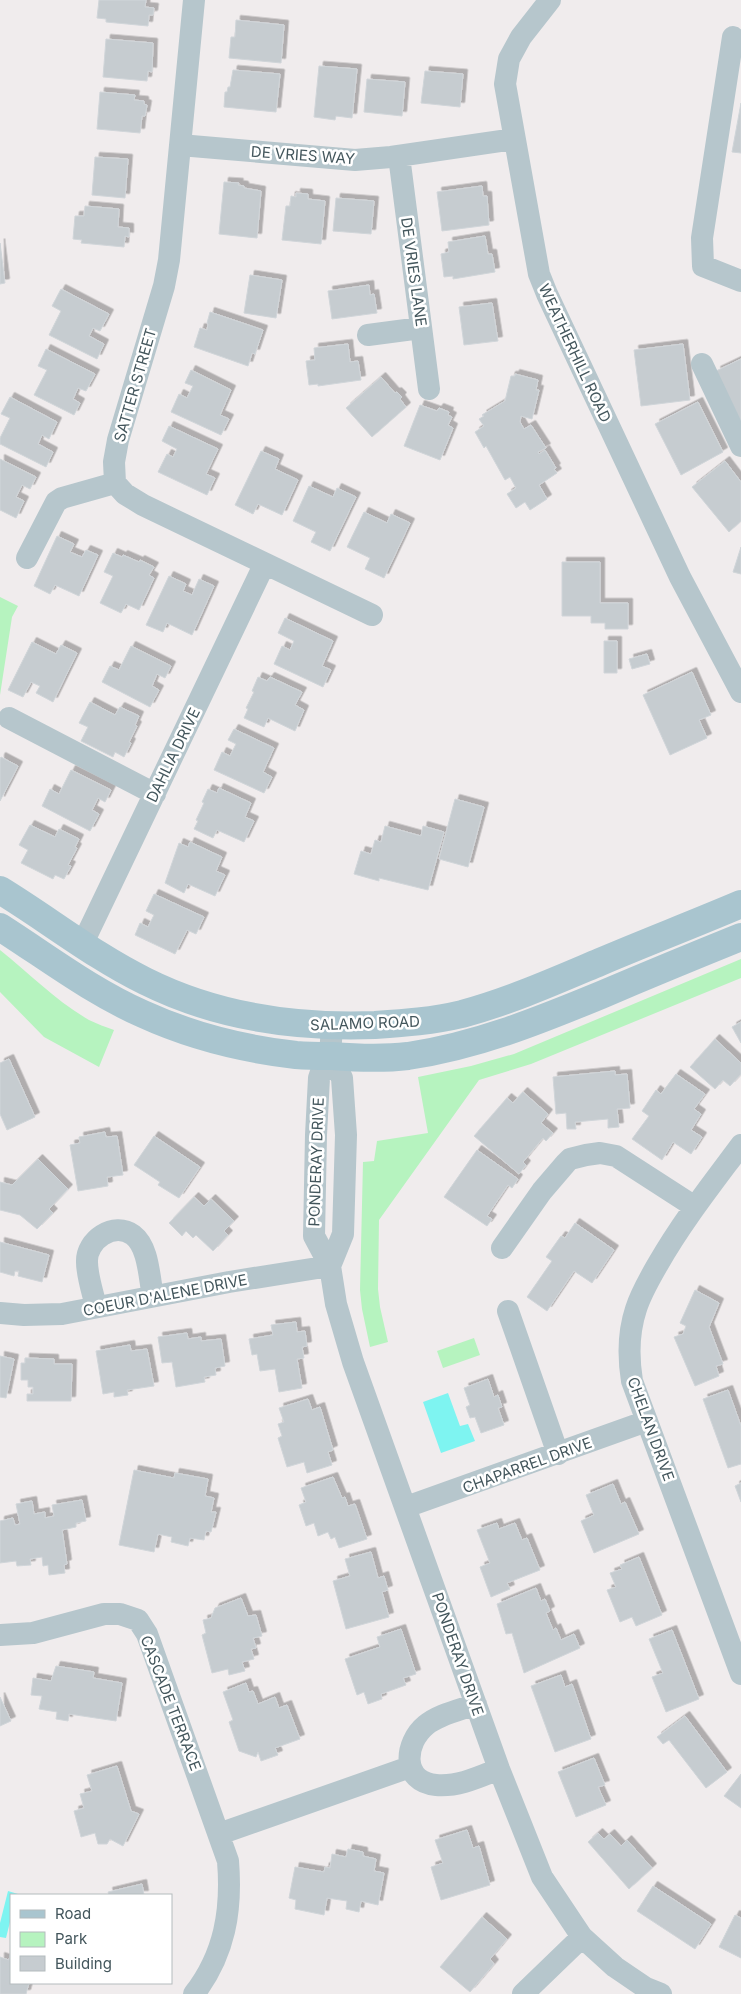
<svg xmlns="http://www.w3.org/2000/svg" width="741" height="1994" font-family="Inter,sans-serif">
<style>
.green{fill:#b6f3bf}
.water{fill:#7ef4f1}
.building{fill:#c6ccd0;stroke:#d0d5d9;filter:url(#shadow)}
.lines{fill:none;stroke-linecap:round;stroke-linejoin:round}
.minor{stroke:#b6c6cc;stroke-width:22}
.major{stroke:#a9c5cf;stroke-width:28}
.labels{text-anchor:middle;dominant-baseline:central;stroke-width:5;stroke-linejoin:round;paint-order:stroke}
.street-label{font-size:15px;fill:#43565c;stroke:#fff}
</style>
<defs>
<filter id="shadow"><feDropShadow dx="4.5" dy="-4.5" stdDeviation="0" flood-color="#0004"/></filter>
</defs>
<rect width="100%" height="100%" fill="#f0eced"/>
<path class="green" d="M 0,597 L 18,606 L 12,617 L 0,695 Z
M 0,950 C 30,974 56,1001 89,1020 C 97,1024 106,1027 114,1030 L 99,1067 L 44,1037 L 0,992 Z
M 741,959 L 741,978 L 531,1064 L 479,1080 L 379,1220 L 378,1289 L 380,1307 L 388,1342 L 370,1347 L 362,1309 L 360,1290 L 363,1162 L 374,1161 L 377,1141 L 428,1133 L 418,1077 L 471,1066 L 514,1054 Z
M 474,1338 L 480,1355 L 443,1368 L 437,1351 Z"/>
<path class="water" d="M 448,1393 L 460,1426 L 468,1424 L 475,1441 L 441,1453 L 423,1402 Z
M 8,1891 L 18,1894 L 11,1895 L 11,1918 L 6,1938 L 0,1937 L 0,1923 Z"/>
<path class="building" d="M 99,0 L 146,0 L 145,7 L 154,8 L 153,15 L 149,15 L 148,26 L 106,22 L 106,19 L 97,18 Z
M 236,20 L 284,25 L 281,63 L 229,58 L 231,37 L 235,37 Z
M 106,39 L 153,43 L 152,72 L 148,71 L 147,81 L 103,77 Z
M 319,66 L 357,69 L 352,118 L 336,116 L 335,120 L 314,117 Z
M 233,70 L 280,74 L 276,112 L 224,107 L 225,92 L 227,92 L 228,87 L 230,87 Z
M 425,71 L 463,74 L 460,107 L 421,103 Z
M 367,79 L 405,82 L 402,116 L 364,112 Z
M 100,92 L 135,95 L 134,100 L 144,101 L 144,104 L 147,105 L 145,116 L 142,116 L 140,133 L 97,129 Z
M 741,103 L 741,153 L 732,152 Z
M 95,157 L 128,159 L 125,198 L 92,195 Z
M 224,182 L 239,183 L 238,185 L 244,186 L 244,188 L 261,191 L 257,238 L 219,234 Z
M 482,186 L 483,196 L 487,196 L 489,225 L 442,231 L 437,192 Z
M 296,193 L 308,194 L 308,199 L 325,201 L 321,244 L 282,240 L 286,206 L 290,206 L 291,196 L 296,197 Z
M 336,198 L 374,201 L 371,234 L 333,231 Z
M 85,206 L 119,209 L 118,227 L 129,228 L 129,237 L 125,236 L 124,247 L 81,243 L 82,240 L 73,239 L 75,216 L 84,216 Z
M 485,236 L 488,254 L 492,254 L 495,272 L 453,279 L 453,276 L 444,277 L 441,254 L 449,252 L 448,242 Z
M 0,243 L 5,283 L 0,284 Z
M 250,275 L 282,280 L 276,318 L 244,313 Z
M 369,285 L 370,295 L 374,294 L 377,313 L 332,319 L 328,291 Z
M 61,289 L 109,314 L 100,331 L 93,328 L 89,336 L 104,344 L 97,359 L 49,335 L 61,311 L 52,306 Z
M 492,303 L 498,341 L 464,345 L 459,307 Z
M 210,312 L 263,330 L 255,354 L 252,353 L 248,366 L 194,347 L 200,328 L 207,330 L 208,324 L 207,323 Z
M 348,344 L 350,362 L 358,361 L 361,380 L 318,386 L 318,384 L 309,385 L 306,361 L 315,360 L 314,348 Z
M 683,344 L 690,400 L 641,406 L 634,350 Z
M 46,349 L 95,374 L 86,391 L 78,388 L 73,399 L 80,403 L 74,415 L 34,395 L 47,370 L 38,366 Z
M 741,359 L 741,419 L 740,420 L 716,371 Z
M 191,370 L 231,390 L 220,415 L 229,419 L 221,435 L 171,412 L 179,394 L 187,398 L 193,386 L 185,383 Z
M 515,374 L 538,380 L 536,390 L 539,390 L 532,419 L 521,416 L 520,422 L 524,429 L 531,425 L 546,448 L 538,452 L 539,454 L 545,450 L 556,468 L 554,469 L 557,473 L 539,485 L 547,499 L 530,510 L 525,502 L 516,508 L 507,494 L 516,488 L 510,477 L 505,480 L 486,446 L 484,448 L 475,432 L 484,426 L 479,419 L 484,416 L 482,415 L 505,401 L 511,376 L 515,376 Z
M 381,377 L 395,393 L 397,392 L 402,397 L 400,399 L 406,407 L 372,437 L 346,408 Z
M 10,397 L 57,422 L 49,439 L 42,435 L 38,444 L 53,452 L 46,467 L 0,444 L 0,438 L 10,418 L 1,414 Z
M 698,402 L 723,452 L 681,475 L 655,424 Z
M 420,405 L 437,411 L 439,408 L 449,412 L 448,415 L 452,417 L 448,425 L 453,428 L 440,460 L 404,446 Z
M 169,426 L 218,449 L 206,474 L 215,478 L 207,495 L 158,472 L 167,454 L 173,457 L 177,449 L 162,441 Z
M 261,451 L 279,459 L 275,469 L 298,480 L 282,515 L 258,504 L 253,514 L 235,505 Z
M 0,459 L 36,477 L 30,489 L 22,485 L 16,497 L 24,501 L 16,518 L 0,510 Z
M 725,461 L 741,482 L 741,521 L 729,532 L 692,487 Z
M 309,486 L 333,497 L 337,488 L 356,497 L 330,551 L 311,542 L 316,532 L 293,521 Z
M 364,512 L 387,523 L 391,514 L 410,523 L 384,578 L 365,569 L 370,558 L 347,547 Z
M 57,536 L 74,544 L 70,552 L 82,557 L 86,550 L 98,555 L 79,596 L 55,585 L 50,594 L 34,586 Z
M 741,547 L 741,574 L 733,572 Z
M 113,553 L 122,557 L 123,555 L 139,562 L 140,560 L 154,567 L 149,575 L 154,578 L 139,610 L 126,604 L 121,613 L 100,603 L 113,576 L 104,572 Z
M 562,562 L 600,562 L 600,603 L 628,603 L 628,629 L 605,629 L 605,623 L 591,623 L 591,616 L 562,616 Z
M 169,576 L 186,584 L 183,591 L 192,595 L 199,579 L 214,586 L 192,635 L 167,623 L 163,632 L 146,625 Z
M 285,618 L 333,641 L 322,666 L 331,670 L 323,687 L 274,664 L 282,646 L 290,650 L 294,641 L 278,633 Z
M 604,641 L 617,641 L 617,673 L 604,673 Z
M 32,642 L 56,654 L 61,645 L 77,653 L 53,702 L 36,693 L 40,686 L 31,682 L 23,697 L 8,690 Z
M 131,646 L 171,666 L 165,678 L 157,674 L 152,686 L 159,690 L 150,707 L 102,682 L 110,666 L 119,670 Z
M 647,654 L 650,664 L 632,669 L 629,659 Z
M 692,672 L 711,715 L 699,720 L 707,738 L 670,755 L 643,695 Z
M 258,677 L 267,681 L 270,677 L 302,692 L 295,705 L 304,710 L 295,731 L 268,718 L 264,727 L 244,718 L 248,709 L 246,708 L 254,692 L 252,691 Z
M 90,702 L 115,715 L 120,707 L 139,716 L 135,725 L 137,726 L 129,742 L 131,743 L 124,757 L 115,752 L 113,757 L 81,741 L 88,727 L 79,723 Z
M 234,729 L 274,748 L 263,772 L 272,777 L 264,793 L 214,770 L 222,752 L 230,756 L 236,744 L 228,740 Z
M 1,757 L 18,766 L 0,801 L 0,759 Z
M 71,770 L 111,790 L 105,802 L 98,798 L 92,810 L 99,814 L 90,831 L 42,806 L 50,789 L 59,794 Z
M 219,788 L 251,803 L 245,817 L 254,821 L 244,842 L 217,830 L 213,838 L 194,829 L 198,821 L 196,820 L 204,803 L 202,802 L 208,789 L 217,793 Z
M 455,799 L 484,807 L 468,867 L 439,859 Z
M 30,825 L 55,837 L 59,829 L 79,839 L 75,847 L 77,848 L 68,865 L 71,866 L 64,879 L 55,875 L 53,879 L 21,863 L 28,850 L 19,845 Z
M 385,826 L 421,836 L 423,826 L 444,832 L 428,890 L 379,878 L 379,881 L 354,874 L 361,851 L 371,854 L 375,840 L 381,842 Z
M 190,842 L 222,857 L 216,871 L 225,875 L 215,896 L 188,884 L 184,893 L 165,883 L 179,843 L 188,847 Z
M 154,894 L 204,917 L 196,934 L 187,930 L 175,954 L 135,935 L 140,923 L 148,927 L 154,915 L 146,911 Z
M 741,1022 L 741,1043 L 732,1027 Z
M 715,1039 L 741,1063 L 741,1074 L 730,1086 L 723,1080 L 715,1089 L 690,1067 Z
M 9,1059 L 35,1117 L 7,1130 L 0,1114 L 0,1063 Z
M 615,1071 L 615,1075 L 627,1074 L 630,1108 L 617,1109 L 619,1127 L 608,1128 L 608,1119 L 575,1122 L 576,1129 L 567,1129 L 566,1113 L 556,1114 L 553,1077 Z
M 676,1074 L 705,1094 L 694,1109 L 701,1114 L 691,1130 L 702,1137 L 691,1154 L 673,1142 L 662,1160 L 632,1139 L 649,1116 L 642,1111 L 656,1090 L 661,1094 Z
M 523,1092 L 548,1114 L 541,1123 L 553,1133 L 546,1141 L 543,1138 L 523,1162 L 526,1165 L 519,1174 L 474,1136 L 507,1098 L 513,1103 Z
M 105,1132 L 106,1137 L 117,1136 L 123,1175 L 107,1177 L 108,1186 L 78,1191 L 70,1145 L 80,1143 L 79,1137 Z
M 154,1136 L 200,1167 L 179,1198 L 158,1185 L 160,1182 L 134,1165 Z
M 477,1150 L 518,1179 L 512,1188 L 508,1185 L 487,1216 L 492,1219 L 487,1226 L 444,1197 Z
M 38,1159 L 68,1189 L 49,1209 L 53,1213 L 37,1229 L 20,1215 L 0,1210 L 0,1182 L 12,1185 Z
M 194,1197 L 204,1206 L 211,1199 L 234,1221 L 224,1231 L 228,1235 L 213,1251 L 196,1235 L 193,1238 L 186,1231 L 182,1236 L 169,1223 Z
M 575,1223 L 614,1250 L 592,1283 L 574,1271 L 547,1311 L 527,1297 L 552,1261 L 546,1257 L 561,1236 L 565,1238 Z
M 0,1242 L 49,1255 L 42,1282 L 18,1276 L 19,1271 L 15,1271 L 14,1276 L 0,1272 Z
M 695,1290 L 719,1303 L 709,1327 L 723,1364 L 716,1366 L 719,1376 L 695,1386 L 674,1337 L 683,1334 L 686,1326 L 680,1323 Z
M 296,1322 L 297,1332 L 305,1331 L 307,1346 L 302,1347 L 304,1358 L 297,1359 L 302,1388 L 279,1392 L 275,1369 L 260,1371 L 257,1354 L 252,1355 L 249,1339 L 273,1335 L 271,1325 Z
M 187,1333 L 188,1339 L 201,1337 L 201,1341 L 221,1339 L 225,1366 L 215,1368 L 216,1375 L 204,1377 L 205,1382 L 176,1387 L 172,1362 L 162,1363 L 158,1337 Z
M 130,1345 L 131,1351 L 147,1349 L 154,1386 L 127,1390 L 128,1395 L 114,1397 L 114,1392 L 103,1394 L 96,1351 Z
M 0,1356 L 14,1359 L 6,1398 L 0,1397 Z
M 25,1358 L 54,1359 L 54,1364 L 72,1364 L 71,1401 L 27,1401 L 27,1394 L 33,1394 L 33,1387 L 28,1387 L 28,1380 L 21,1380 L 21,1363 L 25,1363 Z
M 488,1379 L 494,1397 L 498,1395 L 502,1407 L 498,1408 L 504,1425 L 481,1433 L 475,1417 L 470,1418 L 466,1407 L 470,1405 L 464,1388 Z
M 728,1390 L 741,1426 L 741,1464 L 728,1468 L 703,1399 Z
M 308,1399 L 312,1410 L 320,1407 L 333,1450 L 328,1452 L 332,1465 L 307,1473 L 304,1462 L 287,1467 L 278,1438 L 282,1436 L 278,1424 L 284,1422 L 279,1408 Z
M 134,1470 L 174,1478 L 175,1473 L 208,1479 L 205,1496 L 214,1498 L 211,1512 L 216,1512 L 211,1532 L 206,1531 L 204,1540 L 190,1538 L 188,1546 L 171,1542 L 172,1537 L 158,1534 L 154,1552 L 119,1545 Z
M 333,1477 L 342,1498 L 345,1497 L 348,1506 L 355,1504 L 367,1539 L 339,1548 L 335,1537 L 331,1539 L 328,1532 L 318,1536 L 314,1523 L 306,1526 L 299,1505 L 306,1502 L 301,1488 Z
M 741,1483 L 741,1502 L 735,1486 Z
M 613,1484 L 621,1504 L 625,1502 L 639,1534 L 594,1553 L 581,1521 L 594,1515 L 586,1495 Z
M 82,1500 L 86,1521 L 76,1523 L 76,1527 L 62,1530 L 67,1564 L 64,1565 L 65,1573 L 49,1575 L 48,1565 L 43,1566 L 42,1557 L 30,1559 L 31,1565 L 17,1566 L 16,1561 L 0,1563 L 0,1521 L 13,1518 L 15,1525 L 20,1524 L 16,1504 L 32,1501 L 34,1514 L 45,1512 L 45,1518 L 54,1516 L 52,1505 Z
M 497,1523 L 499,1529 L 515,1523 L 522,1540 L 527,1538 L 540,1570 L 507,1583 L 510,1589 L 491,1597 L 480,1567 L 490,1563 L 477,1530 Z
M 371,1552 L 378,1578 L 384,1576 L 388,1590 L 382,1592 L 389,1617 L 346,1629 L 333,1581 L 350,1576 L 345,1559 Z
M 639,1557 L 662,1615 L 636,1626 L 632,1617 L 620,1622 L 607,1590 L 616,1587 L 610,1573 L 622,1569 L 620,1565 Z
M 536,1588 L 541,1601 L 545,1599 L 550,1611 L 546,1613 L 553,1630 L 556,1628 L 561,1640 L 574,1634 L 580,1648 L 524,1673 L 512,1633 L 506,1634 L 497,1604 Z
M 241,1598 L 248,1616 L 256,1615 L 262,1636 L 253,1638 L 256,1648 L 251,1649 L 254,1659 L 242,1662 L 245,1671 L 229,1675 L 228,1669 L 212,1673 L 202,1635 L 206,1633 L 203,1620 L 211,1618 L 215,1608 Z
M 401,1629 L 416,1674 L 403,1678 L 406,1685 L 381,1694 L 382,1699 L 368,1704 L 364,1692 L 357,1695 L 345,1659 L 380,1647 L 377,1637 Z
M 672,1630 L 699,1699 L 666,1712 L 652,1677 L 663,1673 L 649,1639 Z
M 56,1666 L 94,1672 L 93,1678 L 122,1683 L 116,1721 L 69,1714 L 68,1721 L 56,1719 L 57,1712 L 39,1709 L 42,1696 L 31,1695 L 33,1678 L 51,1681 Z
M 561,1675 L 565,1687 L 572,1684 L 591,1739 L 555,1752 L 531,1686 Z
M 246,1683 L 249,1692 L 253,1691 L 258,1704 L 275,1697 L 279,1708 L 287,1705 L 300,1739 L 275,1748 L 278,1755 L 261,1761 L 258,1752 L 256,1757 L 239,1751 L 229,1722 L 233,1720 L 223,1692 Z
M 0,1697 L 11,1721 L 0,1726 Z
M 685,1716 L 727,1772 L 706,1788 L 669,1740 L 663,1744 L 657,1737 Z
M 594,1758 L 605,1785 L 598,1787 L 606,1805 L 576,1817 L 558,1772 Z
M 117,1766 L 131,1811 L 139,1814 L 123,1846 L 110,1839 L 107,1844 L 98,1844 L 95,1833 L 81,1837 L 74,1811 L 84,1808 L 80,1794 L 92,1791 L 87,1775 Z
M 741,1774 L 741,1808 L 724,1796 Z
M 467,1830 L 473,1848 L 479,1846 L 490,1885 L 441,1900 L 431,1867 L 443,1863 L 435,1840 Z
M 598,1833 L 604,1839 L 610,1834 L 621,1846 L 627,1840 L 652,1868 L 629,1889 L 588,1842 Z
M 348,1849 L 363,1852 L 363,1856 L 376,1859 L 374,1871 L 384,1873 L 378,1905 L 361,1901 L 359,1912 L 346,1909 L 347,1901 L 327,1898 L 324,1915 L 295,1909 L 296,1900 L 289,1898 L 295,1867 L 324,1872 L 325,1867 L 330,1868 L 332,1854 L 346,1857 Z
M 142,1884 L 144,1895 L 109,1895 L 108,1892 Z
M 653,1886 L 711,1924 L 695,1949 L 637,1911 Z
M 735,1915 L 741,1918 L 741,1958 L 719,1947 Z
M 482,1917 L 507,1939 L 490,1959 L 494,1964 L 470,1992 L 440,1967 Z
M 11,1951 L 11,1983 L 29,1983 L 26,1994 L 0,1994 L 0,1957 L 9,1960 Z"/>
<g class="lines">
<path class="minor" d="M 194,0 L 169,260 L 164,286 L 118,440 L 114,462 L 115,483 L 125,494 L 143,505 L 372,615
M 550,0 L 521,37 L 509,59 L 505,84 L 539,274 L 547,294 L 680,577 L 741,692
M 733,37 L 702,238 L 703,266 L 741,281
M 180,145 L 355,160 L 391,157 L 514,139
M 399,156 L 429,389
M 368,335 L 421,328
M 702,364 L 741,446
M 27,558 L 56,502 L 62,498 L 115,483
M 9,718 L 155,794
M 82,945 L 264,565
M 332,1026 L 330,1056 L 322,1069 L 319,1078 L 316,1135 L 314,1236 L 330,1266 L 336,1304 L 353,1362 L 499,1769 L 542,1877 L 582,1937 L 615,1967 L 646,1988 L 661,1994
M 741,1145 C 712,1184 682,1222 658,1264 C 650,1278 641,1293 636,1309 C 628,1333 628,1356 632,1381 L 741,1674
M 502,1248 L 542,1191 L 566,1163 L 570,1159 L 586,1155 L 600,1153 L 616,1156 L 695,1207
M 330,1266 L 343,1234 L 346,1135 L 342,1078 L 330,1056
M 96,1307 C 93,1293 87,1276 87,1262 C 86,1240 114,1221 133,1235 C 149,1247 149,1278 153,1296
M 508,1311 L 558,1454
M 0,1313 L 24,1315 L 62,1314 L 229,1282 L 330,1266
M 406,1507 L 647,1421
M 0,1635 L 33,1633 L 104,1614 L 120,1614 L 138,1620 L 147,1634 L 228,1861 C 232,1910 225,1954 194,1994
M 476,1704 C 460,1710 439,1714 426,1725 C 404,1743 401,1782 436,1785 C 458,1787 479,1777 499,1769
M 219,1834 L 410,1767
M 523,1994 L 582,1937"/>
<path class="major" d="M 0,890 C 49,920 94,956 145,981 C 217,1017 296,1028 375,1025 C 404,1023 433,1021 462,1014 C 510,1001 555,981 600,962 C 647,942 694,924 741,904
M 0,927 C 47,957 91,991 143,1014 C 191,1036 244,1049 296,1055 C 308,1056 320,1056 332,1056 C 357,1058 383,1059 408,1056 C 476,1046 538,1021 601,995 C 648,975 694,956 741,937"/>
</g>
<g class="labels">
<g class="street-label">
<text transform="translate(303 155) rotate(4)">DE VRIES WAY</text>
<text transform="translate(414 272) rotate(82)">DE VRIES LANE</text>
<text transform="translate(575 353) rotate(65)">WEATHERHILL ROAD</text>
<text transform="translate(135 385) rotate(-74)">SATTER STREET</text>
<text transform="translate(173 755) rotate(-64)">DAHLIA DRIVE</text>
<text transform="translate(365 1023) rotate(-2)">SALAMO ROAD</text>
<text transform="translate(316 1162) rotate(-88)">PONDERAY DRIVE</text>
<text transform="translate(165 1295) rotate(-11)">COEUR D'ALENE DRIVE</text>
<text transform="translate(651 1429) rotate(70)">CHELAN DRIVE</text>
<text transform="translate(527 1465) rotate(-20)">CHAPARREL DRIVE</text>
<text transform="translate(458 1654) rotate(71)">PONDERAY DRIVE</text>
<text transform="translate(171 1703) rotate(69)">CASCADE TERRACE</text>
</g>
</g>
<rect x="10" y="1894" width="162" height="90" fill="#ffffff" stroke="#b4bbbe"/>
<rect x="20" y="1910" width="25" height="8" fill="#a9c5cf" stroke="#b4bbbe"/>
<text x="55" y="1919" font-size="15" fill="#43565c">Road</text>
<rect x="20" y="1932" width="25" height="15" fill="#b6f3bf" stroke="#b4bbbe"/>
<text x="55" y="1944" font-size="15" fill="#43565c">Park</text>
<rect x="20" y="1956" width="25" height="15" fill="#c6ccd0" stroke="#b4bbbe"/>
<text x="55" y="1969" font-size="15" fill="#43565c">Building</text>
</svg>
